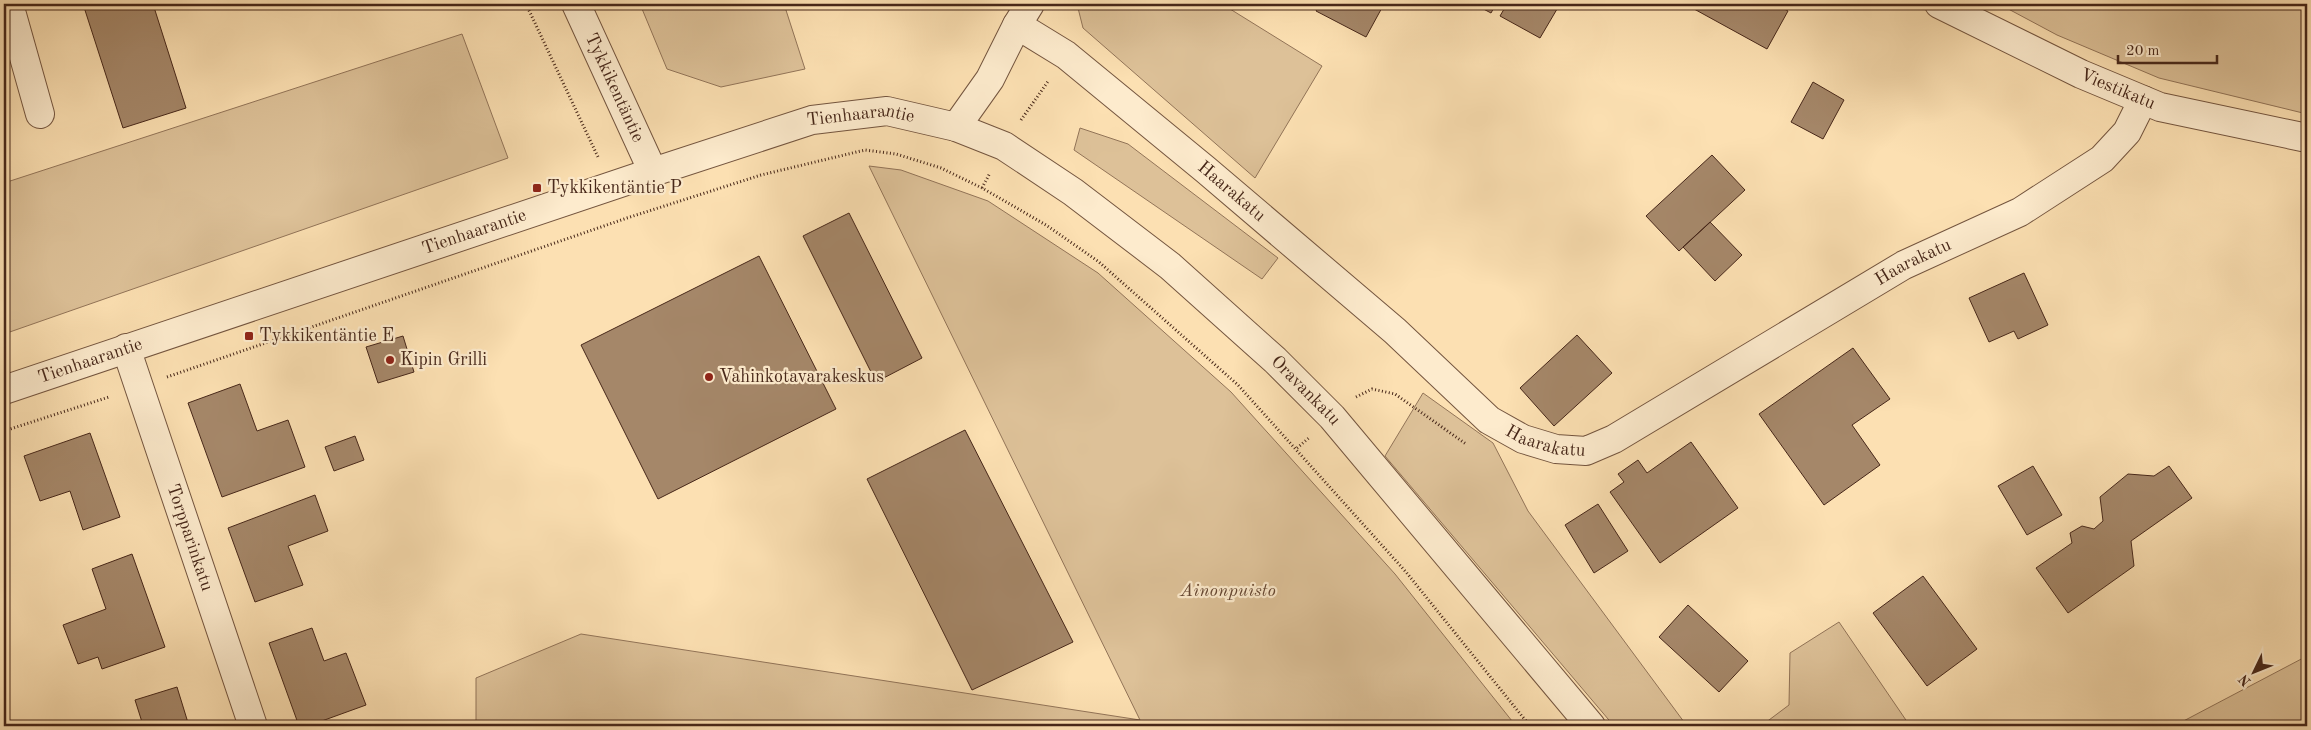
<svg xmlns="http://www.w3.org/2000/svg" width="2311" height="730" font-family="'Old Standard TT',serif">
<style>
.green{fill:#ddc198;stroke:#927458}
.building{fill:#a58769;stroke:#472719}
.lines{fill:none;stroke-linecap:round;stroke-linejoin:round}
.minor-casing{stroke:#74553f;stroke-width:30}
.path{stroke:#472719;stroke-width:3;stroke-dasharray:1 2.5;stroke-linecap:butt}
.minor{stroke:#fdebcd;stroke-width:28}
.poi-dot{fill:#8f2418;stroke:#fdebcd;stroke-width:2}
.labels{text-anchor:middle;dominant-baseline:central;stroke-width:4.5;stroke-linejoin:round;paint-order:stroke}
.street-label{font-size:18px;fill:#472719;stroke:#fdebcd}
.poi-label{font-size:18px;fill:#472719;stroke:#fdebcd;text-anchor:start}
.park-label{font-size:18px;font-style:italic;fill:#654632;stroke:#fdebcd}
</style>
<rect width="100%" height="100%" fill="#fce0b2"/>
<filter id="stains"><feTurbulence type="fractalNoise" baseFrequency=".004" numOctaves="4"/><feColorMatrix values="0 0 0 0 .2 0 0 0 0 .09 0 0 0 0 .02 0 0 0 .5 -.17"/></filter>
<radialGradient id="worn" r=".72"><stop offset=".6" stop-color="#630" stop-opacity="0"/><stop offset="1" stop-color="#630" stop-opacity=".3"/></radialGradient>
<path class="green" d="M 640,4 L 784,4 L 805,69 L 721,87 L 667,69 Z
M 1077,4 L 1222,4 L 1322,66 L 1255,178 L 1083,28 Z
M 1999,4 L 2307,4 L 2307,114 L 2159,78 L 2057,35 Z
M 462,34 L 508,158 L 4,334 L 4,183 Z
M 1080,128 L 1128,144 L 1278,258 L 1262,279 L 1074,150 Z
M 869,166 L 901,170 L 988,201 L 1098,273 L 1231,392 L 1395,574 L 1516,726 L 476,726 L 476,678 L 581,634 L 1140,720 Z
M 1423,393 L 1493,443 L 1528,511 L 1687,726 L 1614,726 L 1385,456 Z
M 1839,622 L 1910,726 L 1761,726 L 1789,705 L 1790,653 Z
M 2307,656 L 2307,726 L 2174,726 Z"/>
<path class="building" d="M 83,4 L 153,4 L 186,108 L 123,128 Z
M 1320,4 L 1384,4 L 1366,37 L 1316,11 Z
M 1474,4 L 1496,4 L 1491,13 Z
M 1507,4 L 1560,4 L 1540,38 L 1500,16 Z
M 1685,4 L 1775,4 L 1788,11 L 1767,49 Z
M 1813,82 L 1844,100 L 1823,139 L 1791,122 Z
M 1712,155 L 1745,190 L 1679,251 L 1646,216 Z
M 849,213 L 922,358 L 876,382 L 803,236 Z
M 1710,222 L 1742,255 L 1715,281 L 1683,247 Z
M 759,256 L 836,409 L 658,499 L 581,345 Z
M 2024,273 L 2048,325 L 2018,339 L 2014,331 L 1989,342 L 1969,298 Z
M 1577,335 L 1612,373 L 1554,426 L 1520,388 Z
M 403,336 L 414,372 L 378,383 L 366,347 Z
M 1853,348 L 1890,399 L 1852,425 L 1880,465 L 1824,505 L 1759,414 Z
M 240,384 L 257,431 L 288,420 L 305,467 L 222,497 L 188,403 Z
M 965,430 L 1073,642 L 972,690 L 867,479 Z
M 90,433 L 120,517 L 83,530 L 70,491 L 40,501 L 24,456 Z
M 355,436 L 364,460 L 334,471 L 325,447 Z
M 1691,442 L 1738,508 L 1660,563 L 1610,492 L 1624,482 L 1618,474 L 1638,460 L 1647,473 Z
M 2033,466 L 2062,515 L 2027,535 L 1998,486 Z
M 2169,466 L 2192,498 L 2131,541 L 2134,566 L 2068,613 L 2036,568 L 2072,543 L 2070,533 L 2082,526 L 2094,529 L 2103,521 L 2100,497 L 2128,474 L 2154,476 Z
M 315,495 L 328,531 L 288,546 L 303,585 L 255,602 L 228,528 Z
M 1598,504 L 1628,551 L 1594,573 L 1565,525 Z
M 132,554 L 165,647 L 102,669 L 98,657 L 78,664 L 63,625 L 106,609 L 92,569 Z
M 1923,576 L 1977,649 L 1927,686 L 1873,613 Z
M 1688,605 L 1748,661 L 1719,692 L 1659,637 Z
M 312,628 L 324,661 L 346,653 L 366,705 L 308,726 L 299,726 L 269,643 Z
M 177,687 L 189,726 L 128,726 L 142,722 L 135,700 Z"/>
<g class="lines">
<defs>
<g id="minor">
<path d="M 9,4 L 40,114"/>
<path id="s1" d="M 576,4 L 653,172"/>
<path id="s2" d="M 1939,4 L 2081,74 L 2160,107 L 2307,138"/>
<path id="s3" d="M 1017,25 L 1066,55 L 1206,170 L 1395,331 L 1489,420 L 1523,439 L 1556,449 L 1586,451 L 1614,439 L 1904,265 L 2020,212 L 2102,159 L 2127,132 L 2143,100"/>
<path d="M 956,127 L 990,79 L 1017,25 L 1030,4"/>
<path id="s4" d="M 126,348 L 253,726"/>
<path id="s5" d="M 4,390 L 653,172 L 812,120 L 887,111 L 956,127 L 1004,146 L 1073,192 L 1170,266 L 1275,360 L 1332,417 L 1591,726"/>
</g>
</defs>
<use href="#minor" class="minor-casing"/>
<path class="path" d="M 526,4 L 598,157
M 1021,120 L 1049,80
M 982,188 L 990,173
M 167,377 L 627,218 L 761,175 L 865,150 L 896,154 L 941,168 L 982,188 L 1046,225 L 1099,262 L 1238,385 L 1406,572 L 1530,726
M 1356,397 L 1372,389 L 1395,394 L 1466,444
M 4,431 L 109,397
M 1297,448 L 1310,437"/>
<use href="#minor" class="minor"/>
</g>
<g class="poi-dot">
<rect x="532" y="183" width="10" height="10" rx="2.5"/>
<rect x="244" y="331" width="10" height="10" rx="2.5"/>
<circle cx="390" cy="360" r="5"/>
<circle cx="709" cy="377" r="5"/>
</g>
<g class="labels">
<g class="street-label">
<text stroke="none"><textPath href="#s1" startOffset="92">Tykkikentäntie</textPath></text>
<text stroke="none"><textPath href="#s2" startOffset="198">Viestikatu</textPath></text>
<text stroke="none"><textPath href="#s5" startOffset="901">Tienhaarantie</textPath></text>
<text stroke="none"><textPath href="#s3" startOffset="272">Haarakatu</textPath></text>
<text stroke="none"><textPath href="#s5" startOffset="496">Tienhaarantie</textPath></text>
<text stroke="none"><textPath href="#s3" startOffset="1098">Haarakatu</textPath></text>
<text stroke="none"><textPath href="#s5" startOffset="91">Tienhaarantie</textPath></text>
<text stroke="none"><textPath href="#s5" startOffset="1439">Oravankatu</textPath></text>
<text stroke="none"><textPath href="#s3" startOffset="678">Haarakatu</textPath></text>
<text stroke="none"><textPath href="#s4" startOffset="200">Torpparinkatu</textPath></text>
</g>
<g class="poi-label">
<text x="547" y="188">Tykkikentäntie P</text>
<text x="259" y="336">Tykkikentäntie E</text>
<text x="400" y="360">Kipin Grilli</text>
<text x="719" y="377">Vahinkotavarakeskus</text>
</g>
<g class="park-label">
<text x="1228" y="591">Ainonpuisto</text>
</g>
</g>
<rect width="2311" height="730" fill="none" stroke="#fce0b2" stroke-width="20"/>
<rect x="5" y="5" width="2301" height="720" fill="none" stroke="#472719" stroke-width="2.5"/>
<rect x="10" y="10" width="2291" height="710" fill="none" stroke="#472719"/>
<g transform="translate(2254 672) rotate(227)" stroke="#fdebcd" stroke-width="4" paint-order="stroke">
<path d="M0-4L9 19L0 12L-9 19Z" fill="#472719"/>
<text y="-8" font-size="14" font-weight="bold" text-anchor="middle" fill="#472719">N</text>
</g>
<path d="M2118 55v8h99v-8" fill="none" stroke="#472719" stroke-width="2.5"/>
<text x="2126" y="55" font-size="15" fill="#472719" stroke="#fdebcd" stroke-width="4" paint-order="stroke">20 m</text>
<rect width="100%" height="100%" filter="url(#stains)"/>
<rect width="100%" height="100%" fill="url(#worn)"/>
</svg>
